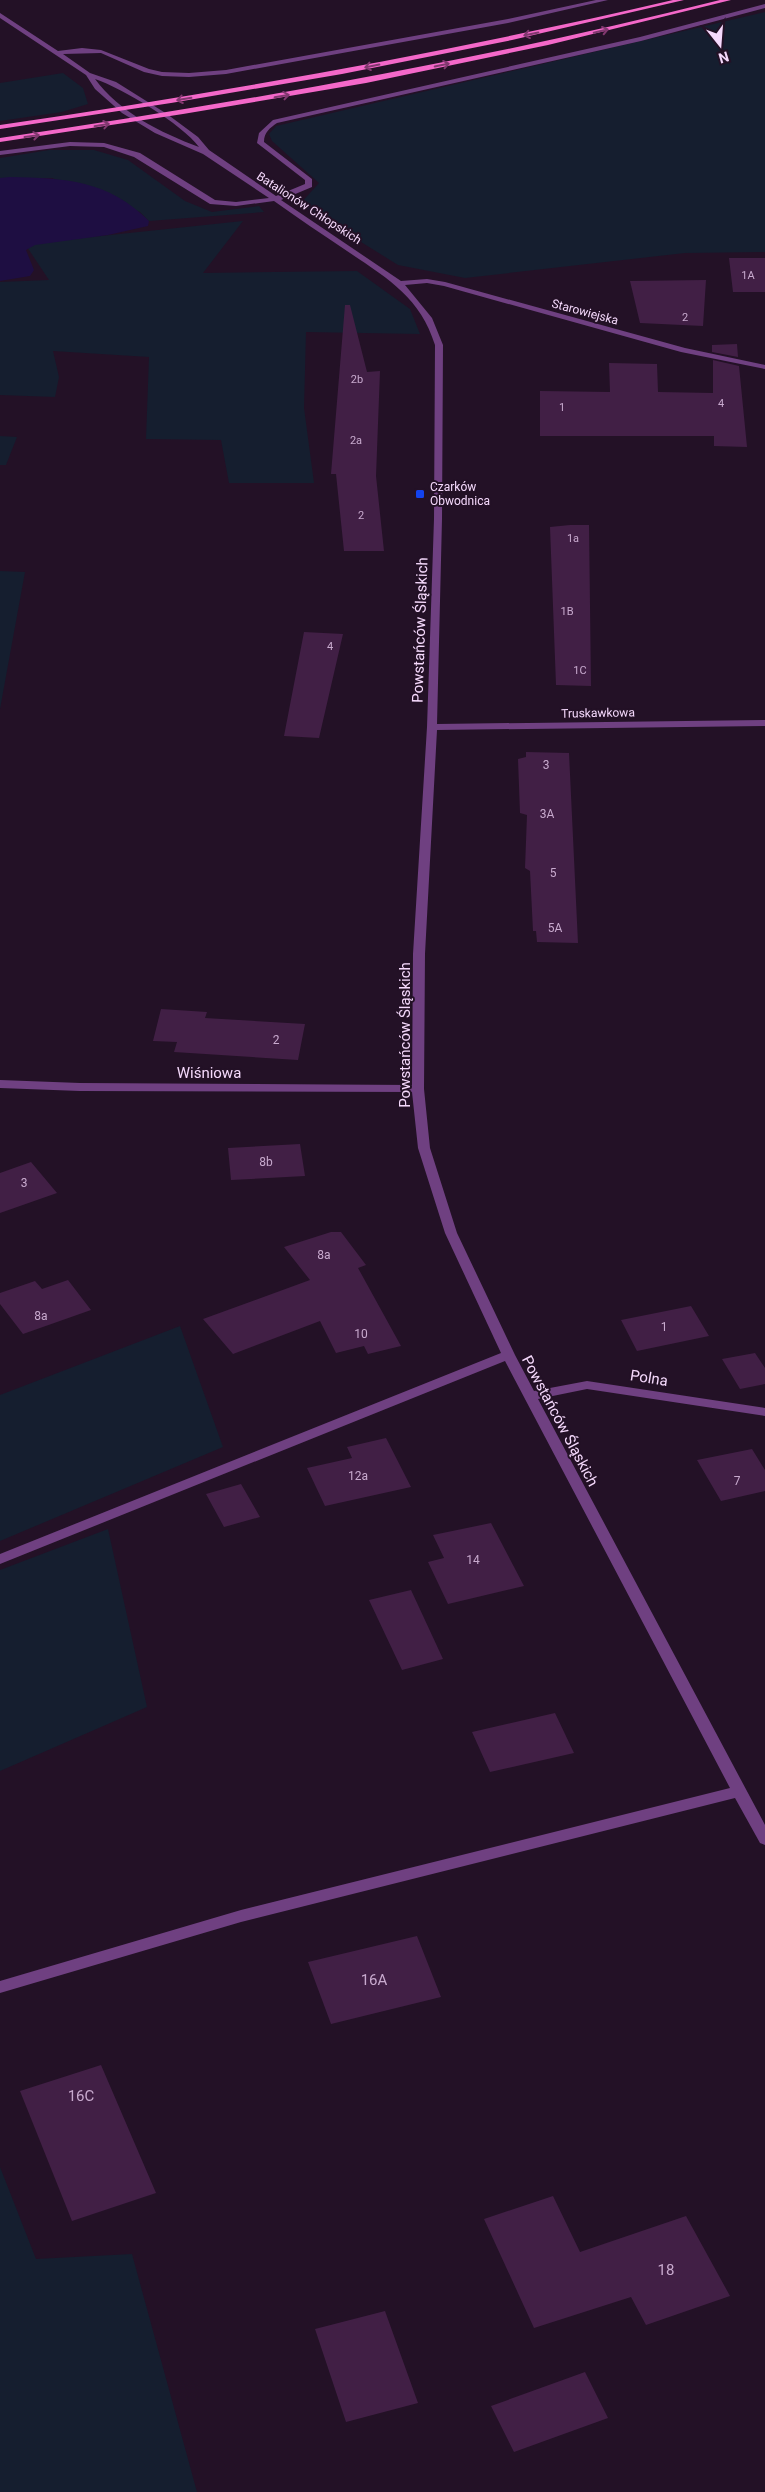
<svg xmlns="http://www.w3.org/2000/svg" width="765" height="2492" font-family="Roboto,sans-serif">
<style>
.green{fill:#151e2f}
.water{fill:#1e0e42}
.building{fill:#411f45}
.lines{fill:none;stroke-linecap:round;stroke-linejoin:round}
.minor{fill:#6f4081;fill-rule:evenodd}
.major{fill:#f468c9;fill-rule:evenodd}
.oneway{stroke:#81386f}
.poi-dot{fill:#1343ee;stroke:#231126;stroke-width:2}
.labels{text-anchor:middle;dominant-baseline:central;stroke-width:4;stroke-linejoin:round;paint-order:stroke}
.far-number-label{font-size:11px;fill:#c8aace}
.far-street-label{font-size:12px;fill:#f5d9fc;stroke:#231126}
.far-poi-label{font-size:12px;fill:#f5d9fc;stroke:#231126;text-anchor:start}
.number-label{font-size:12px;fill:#c8aace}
.street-label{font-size:15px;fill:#f5d9fc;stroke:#231126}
.near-number-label{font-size:15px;fill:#c8aace}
</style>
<rect width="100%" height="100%" fill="#231126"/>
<path class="green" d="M 765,12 L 765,252 L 685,253 L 465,278 L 398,265 L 300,204 L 319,183 L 272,141 L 269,134 L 276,126 Z
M 63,73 L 83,88 L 88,104 L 62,112 L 0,121 L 0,83 Z
M 49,150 L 94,150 L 128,160 L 185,201 L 212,212 L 259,206 L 264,212 L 149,221 L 140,212 L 52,178 L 0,178 L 0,158 Z
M 243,221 L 203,273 L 357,271 L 410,309 L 420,334 L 306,332 L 304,408 L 314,483 L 229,483 L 221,440 L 146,439 L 149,357 L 53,351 L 59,377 L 55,397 L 0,395 L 0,282 L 49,280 L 25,244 Z
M 0,436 L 17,437 L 6,465 L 0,465 Z
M 0,571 L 25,572 L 0,709 Z
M 180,1326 L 223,1447 L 0,1541 L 0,1395 Z
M 108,1529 L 147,1707 L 0,1771 L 0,1570 Z
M 0,2167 L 36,2259 L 132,2254 L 197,2492 L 0,2492 Z"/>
<path class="water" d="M 10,177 C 65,178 108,180 149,221 L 148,226 L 108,235 L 35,245 L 26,250 L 34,270 L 30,276 L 0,281 L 0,178 Z"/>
<path class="building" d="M 729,258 L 765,258 L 765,292 L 733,292 Z
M 706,280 L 703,326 L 640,323 L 630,281 Z
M 345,305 L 350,305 L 367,372 L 380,371 L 376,476 L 384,551 L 344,551 L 336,474 L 331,474 Z
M 737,344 L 738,357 L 712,352 L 712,345 Z
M 713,360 L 739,366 L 747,447 L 714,446 L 714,436 L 540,436 L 540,391 L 610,392 L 609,363 L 657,364 L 658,392 L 713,393 Z
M 570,525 L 589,525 L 591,686 L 556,685 L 550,527 Z
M 304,632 L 343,634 L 319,738 L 284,736 Z
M 526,752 L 569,753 L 578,943 L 537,942 L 536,931 L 533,931 L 530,871 L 525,868 L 527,815 L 520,813 L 518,759 L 526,757 Z
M 161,1009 L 207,1012 L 205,1018 L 305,1024 L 298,1060 L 174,1052 L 177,1042 L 153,1041 Z
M 300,1144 L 305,1176 L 231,1180 L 228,1148 Z
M 31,1162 L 57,1193 L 0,1213 L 0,1173 Z
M 331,1232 L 341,1232 L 366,1265 L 358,1268 L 401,1346 L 368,1354 L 364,1346 L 336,1353 L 320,1321 L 233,1354 L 203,1319 L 310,1280 L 284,1247 Z
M 68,1280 L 91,1310 L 23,1334 L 0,1304 L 0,1293 L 35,1281 L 42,1289 Z
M 691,1306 L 709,1336 L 637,1351 L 621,1320 Z
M 755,1353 L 765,1368 L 765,1384 L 740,1389 L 722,1359 Z
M 386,1438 L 411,1487 L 325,1506 L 307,1468 L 352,1458 L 347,1447 Z
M 752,1449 L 765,1470 L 765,1491 L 721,1501 L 697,1460 Z
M 241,1484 L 260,1517 L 224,1527 L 206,1494 Z
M 491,1523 L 524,1586 L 448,1604 L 428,1562 L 444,1558 L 433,1535 Z
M 411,1590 L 443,1659 L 402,1670 L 369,1600 Z
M 555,1713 L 574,1753 L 490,1772 L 472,1732 Z
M 417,1936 L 441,1997 L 331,2024 L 308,1962 Z
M 101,2065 L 156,2193 L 72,2221 L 20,2091 Z
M 553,2196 L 580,2252 L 686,2216 L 730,2296 L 646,2325 L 631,2297 L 534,2328 L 484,2219 Z
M 385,2311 L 418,2403 L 346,2422 L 315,2329 Z
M 585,2372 L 608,2418 L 514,2452 L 491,2406 Z"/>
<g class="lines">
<path class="minor" d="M 596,0 L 608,0 L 508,23 L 226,74 L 189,77 L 162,76 L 144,72 L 101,53 L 63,54 L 90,73 L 116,82 L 167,114 L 198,137 L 209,150 L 276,196 L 305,184 L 305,180 L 257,143 L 259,133 L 273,120 L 640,37 L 765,4 L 765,8 L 641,41 L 277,123 C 270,128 264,132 264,142 L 312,179 L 312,187 L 281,200 L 401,281 L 427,279 L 445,282 L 685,348 L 765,365 L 765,369 L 681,352 L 444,286 L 427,283 L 405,285 L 432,318 L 443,345 L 442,519 L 437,724 L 765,720 L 765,726 L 437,730 L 425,954 L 424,1089 L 430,1148 L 457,1233 L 515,1355 L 534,1391 L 587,1381 L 765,1408 L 765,1416 L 587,1389 L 538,1399 L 765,1825 L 765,1845 L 760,1843 L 735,1798 L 241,1922 L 0,1993 L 0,1981 L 241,1910 L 730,1788 L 505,1361 L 0,1564 L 0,1554 L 501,1353 L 445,1233 L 418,1148 L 412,1092 L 80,1091 L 0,1088 L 0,1080 L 80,1083 L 412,1085 L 413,954 L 427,727 L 434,519 L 435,345 C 420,297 387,278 347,251 C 323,235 298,218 274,201 L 236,206 L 210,204 L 134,157 L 104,147 L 70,146 L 0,155 L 0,151 L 70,142 L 104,143 L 140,153 L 215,200 L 236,202 L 269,198 L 203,154 L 155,133 L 122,113 L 95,89 L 86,75 L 0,18 L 0,13 L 58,51 L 82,48 L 101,50 L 149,69 L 162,72 L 189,73 L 226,70 L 508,19 ZM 95,79 C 122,88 182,124 199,147 C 161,133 119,112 95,79 Z"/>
<path class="major" d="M 673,0 L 684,0 L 512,40 L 342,74 L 171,103 L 0,129 L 0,125 C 226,92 450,52 673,0 Z
M 720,0 L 731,0 L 548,45 L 366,83 L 183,114 L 0,142 L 0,138 C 242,102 483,60 720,0 Z"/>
</g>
<defs><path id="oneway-shaft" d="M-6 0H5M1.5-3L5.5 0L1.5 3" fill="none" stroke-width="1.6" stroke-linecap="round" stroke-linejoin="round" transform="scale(1.25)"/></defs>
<g class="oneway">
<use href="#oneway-shaft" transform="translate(601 31) rotate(-13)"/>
<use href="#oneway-shaft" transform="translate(531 34) rotate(168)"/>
<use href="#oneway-shaft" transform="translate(442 65) rotate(-11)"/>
<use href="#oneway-shaft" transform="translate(372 66) rotate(169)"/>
<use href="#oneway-shaft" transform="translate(282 96) rotate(-10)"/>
<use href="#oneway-shaft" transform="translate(184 99) rotate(171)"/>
<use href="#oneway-shaft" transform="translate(102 125) rotate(-9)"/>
<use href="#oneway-shaft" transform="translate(32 136) rotate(-8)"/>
</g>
<rect class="poi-dot" x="415" y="489" width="10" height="10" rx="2.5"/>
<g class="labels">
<g class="far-number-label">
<text x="748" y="275">1A</text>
<text x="685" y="317">2</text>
<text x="357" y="379">2b</text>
<text x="721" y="403">4</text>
<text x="562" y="407">1</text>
<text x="356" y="440">2a</text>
<text x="361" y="515">2</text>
<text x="573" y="538">1a</text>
<text x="567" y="611">1B</text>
<text x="330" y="646">4</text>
<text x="580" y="670">1C</text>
</g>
<g class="far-street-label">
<text transform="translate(309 208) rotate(33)">Batalionów Chłopskich</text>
<text transform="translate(585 312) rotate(15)">Starowiejska</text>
<text transform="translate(598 713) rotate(-1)">Truskawkowa</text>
</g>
<g class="far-poi-label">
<text x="430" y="487">Czarków<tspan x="430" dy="14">Obwodnica</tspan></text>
</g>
<g class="number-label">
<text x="546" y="765">3</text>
<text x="547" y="814">3A</text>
<text x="553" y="873">5</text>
<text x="555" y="928">5A</text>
<text x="276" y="1040">2</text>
<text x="266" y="1162">8b</text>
<text x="24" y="1183">3</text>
<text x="324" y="1255">8a</text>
<text x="41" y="1316">8a</text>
<text x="664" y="1327">1</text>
<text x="361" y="1334">10</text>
<text x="358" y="1476">12a</text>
<text x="737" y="1481">7</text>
<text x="473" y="1560">14</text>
</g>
<g class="street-label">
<text transform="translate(420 630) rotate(-88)">Powstańców Śląskich</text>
<text transform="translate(405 1035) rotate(-90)">Powstańców Śląskich</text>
<text x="209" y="1073">Wiśniowa</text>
<text transform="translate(649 1378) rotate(9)">Polna</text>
<text transform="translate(560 1421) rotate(62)">Powstańców Śląskich</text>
</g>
<g class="near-number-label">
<text x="374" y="1980">16A</text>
<text x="81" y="2096">16C</text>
<text x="666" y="2270">18</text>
</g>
</g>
<g transform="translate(720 45) rotate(163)" stroke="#231126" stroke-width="4" paint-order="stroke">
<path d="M0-4L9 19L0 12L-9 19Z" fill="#f5d9fc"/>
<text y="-8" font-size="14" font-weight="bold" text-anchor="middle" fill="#f5d9fc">N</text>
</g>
</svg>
